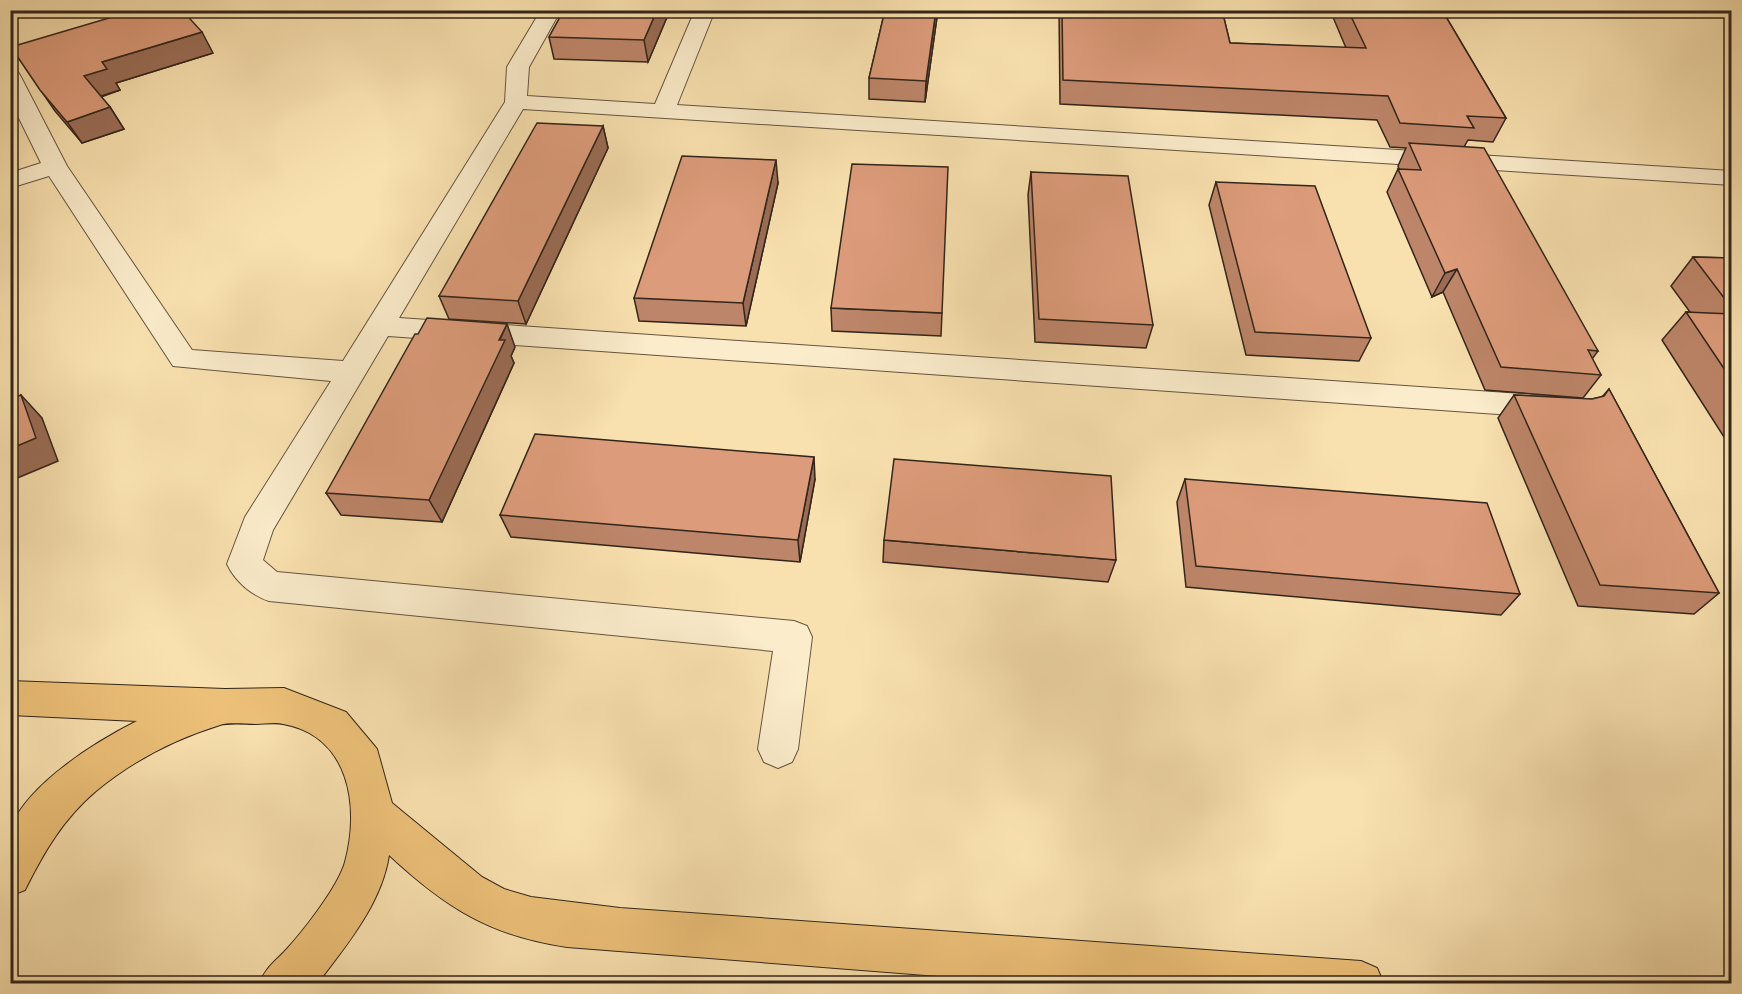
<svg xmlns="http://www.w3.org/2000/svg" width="1742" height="994" font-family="Cardo,serif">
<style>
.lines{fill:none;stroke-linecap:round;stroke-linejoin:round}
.minor-casing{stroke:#64543f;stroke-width:2}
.major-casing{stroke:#32251a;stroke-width:2}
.minor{fill:#fbeccb;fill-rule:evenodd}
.major{fill:#ecc078;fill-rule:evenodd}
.wall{fill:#bd8569;stroke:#32251a;stroke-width:1.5}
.shaded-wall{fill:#9a6c55;stroke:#32251a;stroke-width:1.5}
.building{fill:#dc9b7a;stroke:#32251a;stroke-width:1.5}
</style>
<rect width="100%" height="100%" fill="#f9e1af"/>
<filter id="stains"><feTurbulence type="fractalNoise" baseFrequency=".00333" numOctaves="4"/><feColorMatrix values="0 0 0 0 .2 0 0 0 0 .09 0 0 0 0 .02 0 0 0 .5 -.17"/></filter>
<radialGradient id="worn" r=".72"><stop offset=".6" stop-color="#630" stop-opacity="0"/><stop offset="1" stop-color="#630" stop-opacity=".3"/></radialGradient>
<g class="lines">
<defs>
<path id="minor" d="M 541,10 L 561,10 L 529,67 L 527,96 L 655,104 L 695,10 L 715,10 L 677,105 L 1732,171 L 1732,185 L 523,109 L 399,318 L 1553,396 L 1564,399 L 1568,407 L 1564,415 L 1553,418 L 388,336 L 273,530 L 263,560 L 277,572 L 794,621 L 807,626 L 812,637 L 798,749 L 792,762 L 778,768 L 764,762 L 758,749 L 773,651 L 269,601 C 251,595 235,581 227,564 L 245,517 L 331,381 L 173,366 L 49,176 L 10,188 L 10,173 L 41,163 L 10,100 L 10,71 L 18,72 L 21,77 L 67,166 L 192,350 L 343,361 L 505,102 L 507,67 Z"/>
<path id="major" d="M 10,681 L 225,689 L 284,688 L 346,712 L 377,749 L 392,803 L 482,877 L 504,889 L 531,897 L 620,908 L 1361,961 L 1377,968 L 1384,984 L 1042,984 L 567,947 C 490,936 445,907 389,855 C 382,903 346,946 317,984 L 259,984 C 265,969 273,963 284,952 C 302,933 338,887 345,862 C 360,807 350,736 283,724 C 275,722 264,724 256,724 C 245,724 229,722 220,725 C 175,739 132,761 96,791 C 63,819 44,852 25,890 L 10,896 C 10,882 7,838 11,827 C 29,783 97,741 137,721 L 10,715 Z"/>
</defs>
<use href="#minor" class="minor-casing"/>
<use href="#major" class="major-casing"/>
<use href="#minor" class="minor"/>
<use href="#major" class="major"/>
</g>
<path class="wall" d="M 564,10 L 670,10 L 648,62 L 554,59 L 549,37 Z
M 885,10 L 938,10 L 925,102 L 869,99 L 869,78 Z
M 1059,10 L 1222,10 L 1230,43 L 1346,48 L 1330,10 L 1442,10 L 1506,118 L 1493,142 L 1468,140 L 1464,147 L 1598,351 L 1592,359 L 1601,375 L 1583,398 L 1485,390 L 1443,292 L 1432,297 L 1387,192 L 1398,169 L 1399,169 L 1398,166 L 1406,148 L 1390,147 L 1377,120 L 1060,104 Z
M 11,47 L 213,53 L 116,83 L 120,90 L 101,97 L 110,107 L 124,129 L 82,143 L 55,111 Z
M 603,126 L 608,148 L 526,324 L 449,319 L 439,296 Z
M 1031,172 L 1153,325 L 1146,348 L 1035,342 L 1028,195 Z
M 1216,182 L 1371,338 L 1359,361 L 1246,355 L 1209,205 Z
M 778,183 L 746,326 L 639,321 L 634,298 Z
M 1693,257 L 1731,258 L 1731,448 L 1662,340 L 1686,312 L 1690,312 L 1671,286 Z
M 831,308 L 942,313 L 941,336 L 832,331 Z
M 515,347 L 511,356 L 514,363 L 442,522 L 341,515 L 326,493 Z
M 1609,389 L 1719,593 L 1694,614 L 1578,606 L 1498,418 L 1514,395 L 1592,399 L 1602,397 Z
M 815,479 L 800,562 L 511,537 L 500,515 Z
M 1185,479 L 1520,594 L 1501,615 L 1186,587 L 1177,502 Z
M 884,540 L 1116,560 L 1108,582 L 883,562 Z"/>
<path class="shaded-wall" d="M 657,10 L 670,10 L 648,62 L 644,40 Z
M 936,10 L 938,10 L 925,102 L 926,81 Z
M 202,32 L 213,53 L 116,83 L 120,90 L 98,97 L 84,76 L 102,62 Z
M 110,107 L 124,129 L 82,143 L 67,122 Z
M 603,126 L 608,148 L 526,324 L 518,301 Z
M 776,160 L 778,183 L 746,326 L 743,303 Z
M 1457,269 L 1443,292 L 1432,297 L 1445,273 Z
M 507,324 L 515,347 L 511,356 L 514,363 L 442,522 L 429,500 Z
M 21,395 L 42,418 L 58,461 L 10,481 L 10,449 Z
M 814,457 L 815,479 L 800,562 L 798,540 Z"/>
<path class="building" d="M 136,10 L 182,10 L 202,32 L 102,62 L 107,69 L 84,76 L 110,107 L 67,122 L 40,90 L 11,47 Z
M 564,10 L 657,10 L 644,40 L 549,37 Z
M 885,10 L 936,10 L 926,81 L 869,78 Z
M 1062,10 L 1222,10 L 1230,43 L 1366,48 L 1348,10 L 1442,10 L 1506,118 L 1467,116 L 1474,128 L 1400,123 L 1388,96 L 1063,80 Z
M 537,123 L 603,126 L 518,301 L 439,296 Z
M 1409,143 L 1484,148 L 1598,351 L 1588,350 L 1601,375 L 1501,367 L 1457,269 L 1445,273 L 1398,169 L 1421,170 Z
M 682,156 L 776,160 L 743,303 L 634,298 Z
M 852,164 L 948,167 L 942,313 L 831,308 Z
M 1031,172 L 1128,176 L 1153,325 L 1039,319 Z
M 1216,182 L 1315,186 L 1371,338 L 1255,332 Z
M 1693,257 L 1731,258 L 1731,307 Z
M 1686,312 L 1731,314 L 1731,379 Z
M 427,318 L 507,324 L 499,340 L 505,340 L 429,500 L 326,493 L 415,334 L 418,334 Z
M 1609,389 L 1719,593 L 1600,585 L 1514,395 L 1592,399 L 1604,396 Z
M 21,395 L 36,438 L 10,449 L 10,399 Z
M 535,434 L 814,457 L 798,540 L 500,515 Z
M 894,459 L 1111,476 L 1116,560 L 884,540 Z
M 1185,479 L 1487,503 L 1520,594 L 1196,566 Z"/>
<rect width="1742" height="994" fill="none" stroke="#f9e1af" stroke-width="36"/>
<rect x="12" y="12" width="1718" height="970" fill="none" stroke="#32251a" stroke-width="3"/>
<rect x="18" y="18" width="1706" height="958" fill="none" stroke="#32251a" stroke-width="1.5"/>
<rect width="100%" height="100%" filter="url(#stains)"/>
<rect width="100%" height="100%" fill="url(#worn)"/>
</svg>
